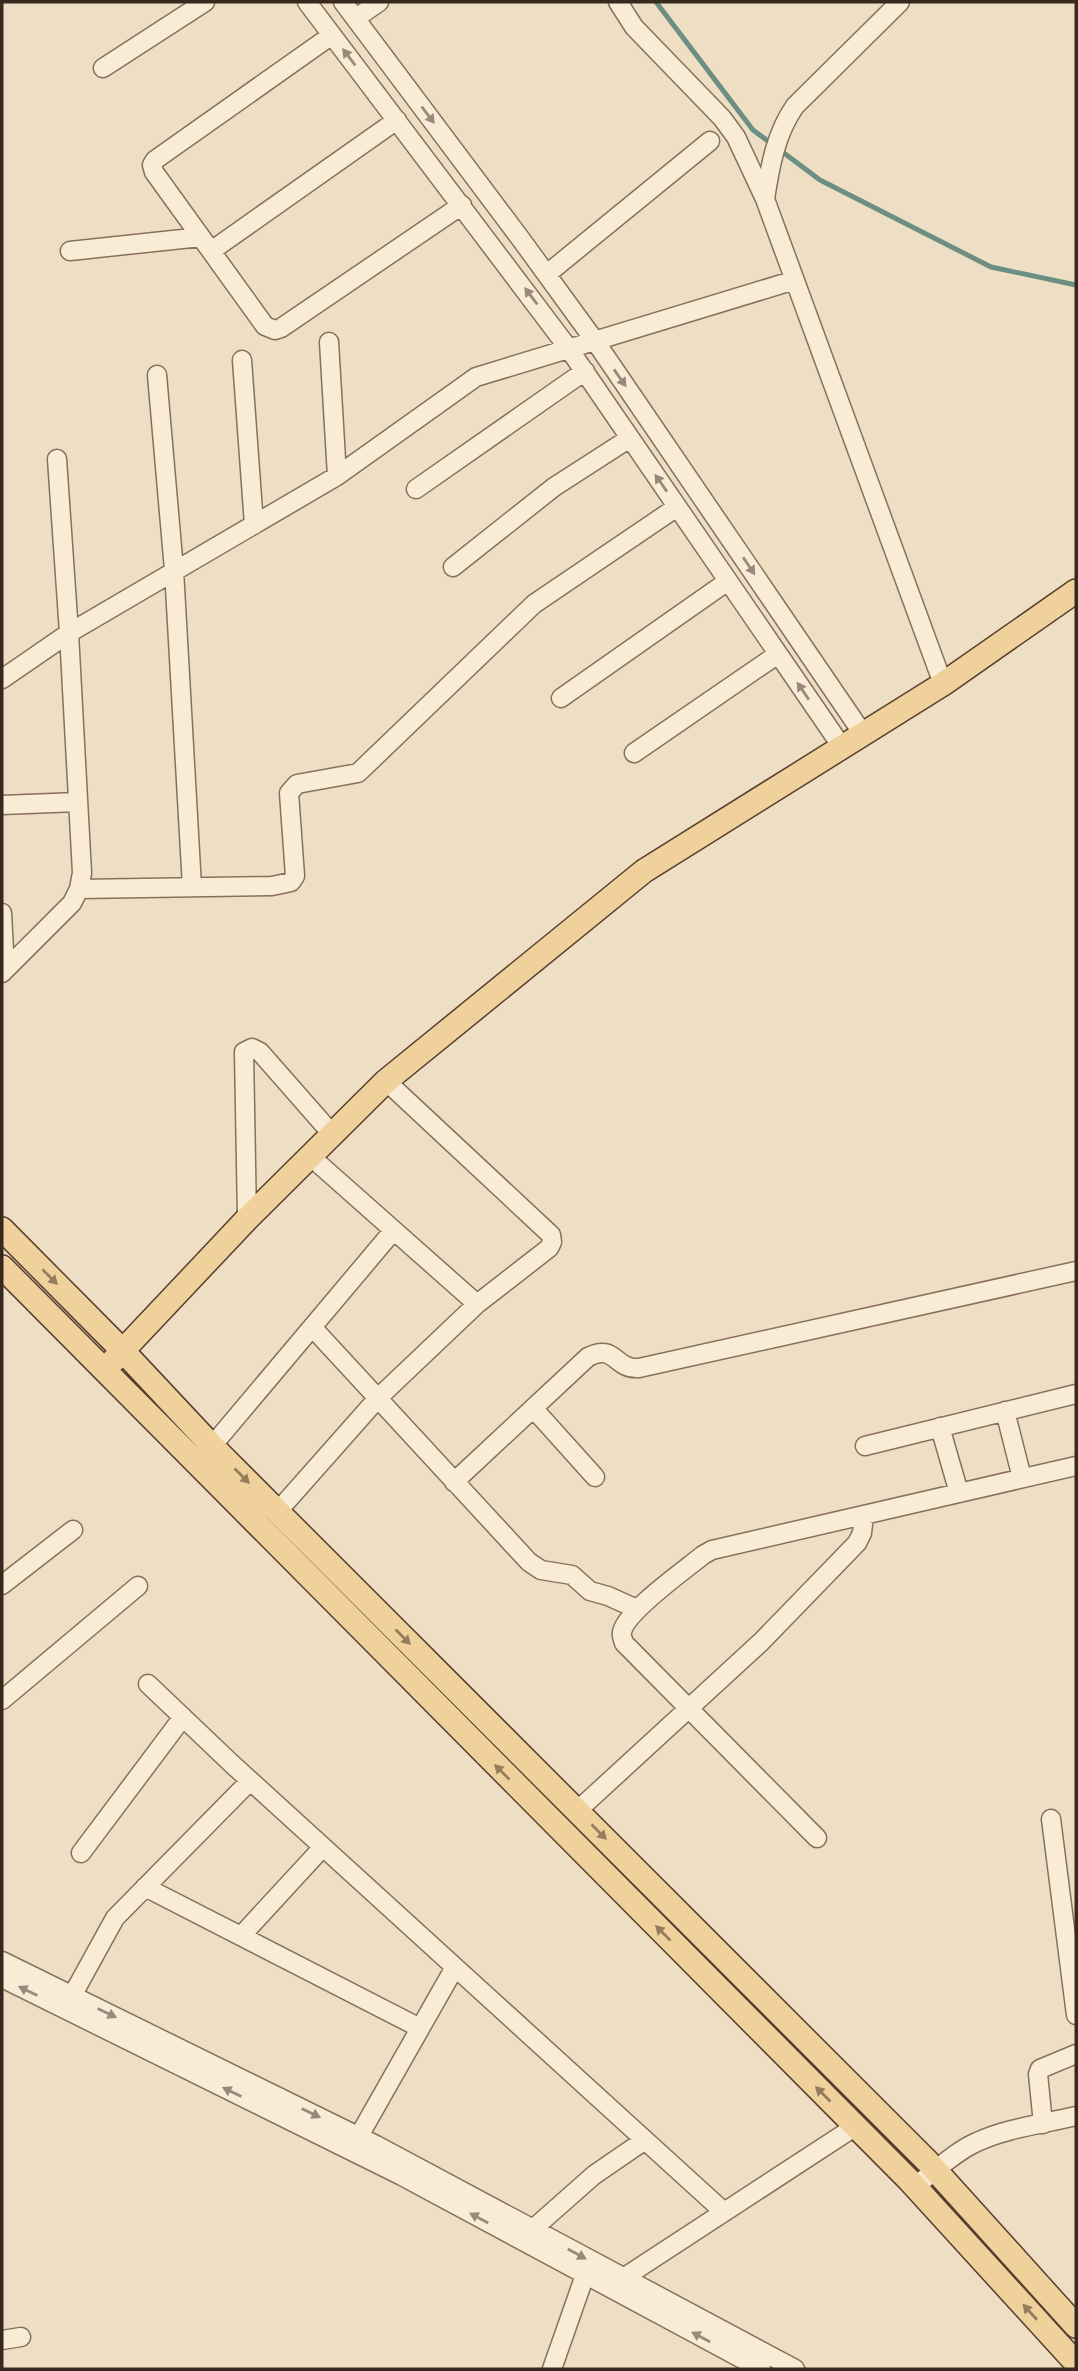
<svg xmlns="http://www.w3.org/2000/svg" width="1078" height="2371" font-family="Lora,serif">
<style>
.lines{fill:none;stroke-linecap:round;stroke-linejoin:round}
.stream{stroke:#6c8f84;stroke-width:5}
.minor-casing{stroke:#88705a;stroke-width:21}
.major-casing{stroke:#563e2f;stroke-width:26}
.minor{stroke:#f8ecd7;stroke-width:18}
.major{stroke:#f0d19c;stroke-width:23}
.oneway{fill:#988a7a}
.oneway2{fill:#947d5d}
</style>
<rect width="100%" height="100%" fill="#eedec4"/>
<g class="lines">
<path class="stream" d="M 656,2 L 753,130 L 820,180 L 991,267 L 1076,285"/>
<defs>
<path id="minor" d="M 307,2 L 569,349 L 842,747
M 343,2 L 520,238 L 595,341 L 863,734
M 618,2 L 634,27 L 722,118 L 736,137 L 765,199 L 943,684
M 356,18 L 379,2
M 332,35 L 155,160 L 152,165 L 154,172 L 265,326 L 275,330 L 281,328 L 462,205
M 103,68 L 205,2
M 765,199 C 770,166 776,133 795,106 L 900,2
M 70,251 L 201,237
M 211,251 L 397,120
M 547,274 L 710,141
M 329,342 L 337,476
M 242,360 L 254,525
M 157,375 L 174,570 L 192,887
M 416,489 L 585,371
M 453,567 L 554,487 L 630,438
M 2,679 L 69,633 L 337,476 L 476,377 L 795,280
M 561,698 L 728,581
M 634,753 L 778,654
M 2,805 L 78,802
M 79,889 L 272,886 L 291,882 L 295,876 L 289,793 L 297,784 L 358,773 L 534,604 L 677,507
M 2,913 L 5,970
M 2,973 L 72,903 L 79,889 L 82,873 L 69,633 L 57,459
M 310,1156 L 477,1304
M 247,1219 L 244,1052 L 252,1048 L 260,1052 L 332,1134
M 312,1327 L 529,1562 L 541,1570 L 572,1575 L 590,1591 L 608,1596 L 637,1609
M 533,1408 L 595,1477
M 1005,1411 L 1022,1478
M 940,1427 L 959,1493
M 212,1446 L 393,1231
M 865,1446 L 1076,1394
M 454,1482 L 588,1357 C 616,1343 614,1370 639,1368 L 1076,1271
M 278,1511 L 378,1398 L 477,1304 L 549,1248 L 552,1242 L 551,1235 L 386,1081
M 2,1585 L 73,1530
M 148,1684 L 232,1764 L 724,2212
M 2,1700 L 138,1586
M 577,1811 L 761,1642 L 857,1543 L 862,1533 L 864,1515
M 1051,1819 L 1076,2015
M 817,1838 L 624,1643 C 623,1639 621,1636 622,1632 C 626,1611 685,1570 703,1555 L 712,1550 L 1076,1466
M 81,1853 L 183,1717
M 145,1887 L 420,2028
M 241,1936 L 323,1847
M 2,1961 L 376,2145 L 795,2369
M 2,1978 L 402,2176 L 761,2369
M 72,1996 L 115,1918 L 250,1781
M 1043,2124 L 1038,2074 L 1040,2069 L 1076,2054
M 359,2136 L 455,1967
M 915,2186 C 935,2172 954,2152 977,2142 C 1007,2128 1043,2124 1076,2116
M 525,2236 L 594,2175 L 645,2140
M 614,2284 L 856,2126
M 2,2340 L 21,2337
M 552,2369 L 585,2275"/>
<path id="major" d="M 2,1229 L 123,1351 L 212,1446 L 928,2162 L 1076,2326
M 2,1267 L 909,2180 L 1076,2363
M 113,1361 L 247,1219 L 386,1081 L 644,871 L 943,684 L 1076,591"/>
</defs>
<use href="#minor" class="minor-casing"/>
<use href="#major" class="major-casing"/>
<use href="#minor" class="minor"/>
<use href="#major" class="major"/>
</g>
<defs><path id="oneway-solid" d="M-6-.8H1V-3.2L6.5 0L1 3.2V.8H-6Z" transform="scale(1.75)"/></defs>
<g class="oneway">
<use href="#oneway-solid" transform="translate(349 57) rotate(-127)"/>
<use href="#oneway-solid" transform="translate(428 115) rotate(53)"/>
<use href="#oneway-solid" transform="translate(531 296) rotate(-127)"/>
<use href="#oneway-solid" transform="translate(620 378) rotate(55)"/>
<use href="#oneway-solid" transform="translate(661 483) rotate(-125)"/>
<use href="#oneway-solid" transform="translate(749 566) rotate(56)"/>
<use href="#oneway-solid" transform="translate(803 691) rotate(-124)"/>
<use href="#oneway-solid" transform="translate(28 1991) rotate(-154)"/>
<use href="#oneway-solid" transform="translate(107 2013) rotate(26)"/>
<use href="#oneway-solid" transform="translate(232 2092) rotate(-154)"/>
<use href="#oneway-solid" transform="translate(311 2113) rotate(26)"/>
<use href="#oneway-solid" transform="translate(479 2218) rotate(-152)"/>
<use href="#oneway-solid" transform="translate(577 2254) rotate(29)"/>
<use href="#oneway-solid" transform="translate(701 2337) rotate(-152)"/>
</g>
<g class="oneway2">
<use href="#oneway-solid" transform="translate(50 1277) rotate(45)"/>
<use href="#oneway-solid" transform="translate(242 1476) rotate(45)"/>
<use href="#oneway-solid" transform="translate(403 1637) rotate(45)"/>
<use href="#oneway-solid" transform="translate(502 1772) rotate(-135)"/>
<use href="#oneway-solid" transform="translate(599 1832) rotate(45)"/>
<use href="#oneway-solid" transform="translate(663 1933) rotate(-135)"/>
<use href="#oneway-solid" transform="translate(823 2094) rotate(-135)"/>
<use href="#oneway-solid" transform="translate(1030 2312) rotate(-132)"/>
</g>
<rect width="1078" height="2371" fill="none" stroke="#38291e" stroke-width="7"/>
</svg>
